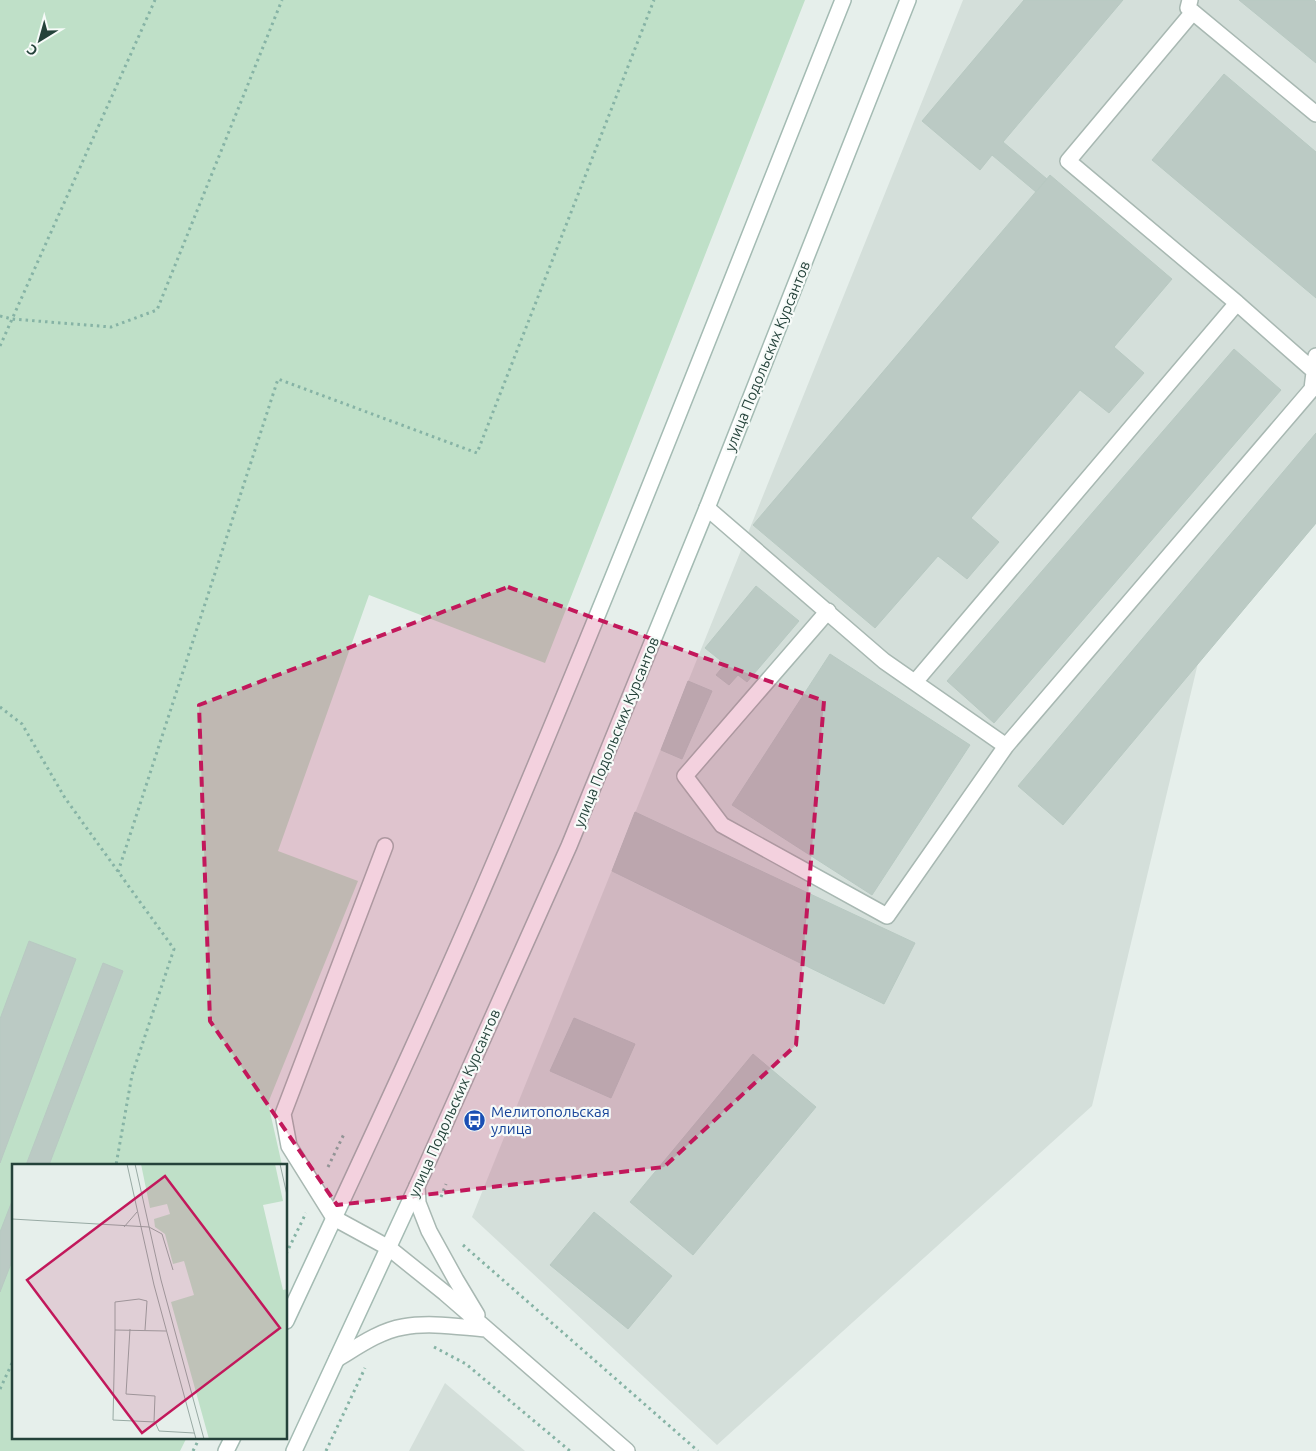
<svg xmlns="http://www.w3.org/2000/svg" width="1316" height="1451" font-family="Ubuntu,sans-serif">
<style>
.built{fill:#d4dfda}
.green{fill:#bfe0c8}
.building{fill:#bbcac4;stroke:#b8c9c2}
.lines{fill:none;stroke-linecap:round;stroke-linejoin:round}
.lane-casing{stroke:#a8b8b2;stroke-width:18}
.street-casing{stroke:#a8b8b2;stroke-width:18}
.secondary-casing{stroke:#a4bbb3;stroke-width:18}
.path{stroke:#86b3a5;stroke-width:3;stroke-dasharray:2.5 4;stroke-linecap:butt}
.lane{stroke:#fff;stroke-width:15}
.street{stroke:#fff;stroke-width:15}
.secondary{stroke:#fff;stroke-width:15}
.marked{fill:#c2185b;fill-opacity:0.2;stroke:#c2185b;stroke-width:4;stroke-dasharray:10 6;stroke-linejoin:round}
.labels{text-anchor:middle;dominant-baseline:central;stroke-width:4.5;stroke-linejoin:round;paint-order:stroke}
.street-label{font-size:15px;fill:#24423a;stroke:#f7fbf9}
.transit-label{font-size:15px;fill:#164399;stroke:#f7fbf9;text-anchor:start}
.inset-road{fill:none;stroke:#98aaa4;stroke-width:1}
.view{fill:#c2185b;fill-opacity:0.15;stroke:#c2185b;stroke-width:2.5}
.inset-edge{fill:none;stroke:#24423a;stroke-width:2.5}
</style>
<rect width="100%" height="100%" fill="#e6efeb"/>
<path class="built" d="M 963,0 L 1314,0 L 1316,2 L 1316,524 L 1198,663 L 1092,1106 L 717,1445 L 472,1217 Z
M 445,1383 L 525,1451 L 409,1451 Z"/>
<path class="green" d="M 0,0 L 805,0 L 545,663 L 369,595 L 278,851 L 358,881 L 268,1103 L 282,1165 L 14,1165 L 14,1437 L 187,1437 L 180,1451 L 0,1451 Z"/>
<path class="building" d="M 1024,0 L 1123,0 L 1003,142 L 1047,179 L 1036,192 L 992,155 L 980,170 L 922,121 Z
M 1239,0 L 1314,0 L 1316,2 L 1316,63 Z
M 1224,74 L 1316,152 L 1316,298 L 1152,160 Z
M 1050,175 L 1172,279 L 1114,347 L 1144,373 L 1109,413 L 1080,390 L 971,518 L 999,542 L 967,579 L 938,556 L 875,628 L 753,525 Z
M 1234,349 L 1281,390 L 994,723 L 947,681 Z
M 1316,433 L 1316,523 L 1063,825 L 1018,786 Z
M 756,586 L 799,621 L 747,682 L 738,675 L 729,685 L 716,675 L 725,664 L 705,648 Z
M 830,654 L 970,745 L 872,895 L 732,805 Z
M 688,681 L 712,691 L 682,759 L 661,750 Z
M 635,812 L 915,943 L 884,1004 L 612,871 Z
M 29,941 L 76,959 L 0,1163 L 0,1019 Z
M 103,963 L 123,971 L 49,1165 L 26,1165 Z
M 574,1018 L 635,1044 L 611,1098 L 550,1071 Z
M 753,1054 L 816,1107 L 693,1255 L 630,1202 Z
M 14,1196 L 14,1256 L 0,1292 L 0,1232 Z
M 594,1212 L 672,1276 L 628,1329 L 550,1265 Z"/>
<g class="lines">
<defs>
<path id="lane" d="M 1190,0 L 1188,8 L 1316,114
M 1237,303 L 1314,371
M 707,508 L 884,661 L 1006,746 L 1312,389 L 1316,356
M 828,611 L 685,776 L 722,825 L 887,916 L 1006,746
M 915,682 L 1237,303 L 1068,161 L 1193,12
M 334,1218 L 289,1146 L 283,1114 L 385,846"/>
<path id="street" d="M 417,1186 L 418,1203 L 429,1231 L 456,1280 L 477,1315
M 334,1218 L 389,1248 L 445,1293 L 627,1451
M 337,1359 C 357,1347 379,1331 403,1327 C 430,1322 459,1327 486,1329"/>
<path id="secondary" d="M 286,1321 C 361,1160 437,999 506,835 C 623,559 732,279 843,0
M 226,1451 L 233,1437
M 294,1451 L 423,1173 L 569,846 L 707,508 L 908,0"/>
</defs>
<use href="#lane" class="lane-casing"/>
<use href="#street" class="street-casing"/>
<use href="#secondary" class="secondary-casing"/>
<path class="path" d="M 0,316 L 12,319 L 111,327 L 157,310 L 282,0
M 0,346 L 155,0
M 0,707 L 22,724 L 65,798 L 174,949 L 132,1075 L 116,1165
M 118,872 L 278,379 L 477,453 L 654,0
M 328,1167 L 344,1134
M 441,1197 L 446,1184
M 463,1245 L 698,1451
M 286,1254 L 306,1213
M 434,1347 L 466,1364 L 570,1451
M 0,1389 L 14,1359
M 193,1451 L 200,1437
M 326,1451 L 365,1368"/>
<use href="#lane" class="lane"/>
<use href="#street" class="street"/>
<use href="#secondary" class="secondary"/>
</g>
<path class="marked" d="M 508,587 L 824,701 L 796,1045 L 664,1167 L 337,1205 L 210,1021 L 199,705 Z"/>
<defs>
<symbol id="bus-disc" viewBox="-11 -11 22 22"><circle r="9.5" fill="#1a4fb4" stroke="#f7fbf9"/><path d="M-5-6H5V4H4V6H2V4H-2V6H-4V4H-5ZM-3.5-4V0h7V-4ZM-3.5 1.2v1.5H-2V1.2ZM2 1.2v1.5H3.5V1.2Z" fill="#fff"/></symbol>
</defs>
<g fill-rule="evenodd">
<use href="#bus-disc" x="462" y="1108" width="25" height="25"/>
</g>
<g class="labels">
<g class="street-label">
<text transform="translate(767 356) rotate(-68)">улица Подольских Курсантов</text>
<text transform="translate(616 732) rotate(-68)">улица Подольских Курсантов</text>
<text transform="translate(454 1103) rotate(-66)">улица Подольских Курсантов</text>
</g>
<g class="transit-label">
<text x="491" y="1111">Мелитопольская<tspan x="491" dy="17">улица</tspan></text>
</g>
</g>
<g transform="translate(12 1164)">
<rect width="275" height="275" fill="#e6efeb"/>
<path d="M 129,0 L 263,0 L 271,37 L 251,41 L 271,126 L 275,125 L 275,275 L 197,275 L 159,138 L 182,131 L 172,97 L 161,100 L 153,70 L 143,63 L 142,55 L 158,50 L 155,40 L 138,44 Z" fill="#bfe0c8"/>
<path class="inset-road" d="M 115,0 L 142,121 L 184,275M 123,0 L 149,116 L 192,275M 268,0 L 275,31M 0,55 L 137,63 L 150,70 L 161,106M 112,63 L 125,48M 118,165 L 114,230 L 143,232 L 142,258M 103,166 L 103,138 L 127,135 L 135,137 L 133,166M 154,167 L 103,166 L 101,256 L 143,258 L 147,267 L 182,269"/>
<path class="view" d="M 153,12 L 268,164 L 130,269 L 15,116 Z"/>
<rect width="275" height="275" class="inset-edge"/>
</g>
<g transform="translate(40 40) rotate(217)" stroke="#f7fbf9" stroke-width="4" paint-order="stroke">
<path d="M0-4L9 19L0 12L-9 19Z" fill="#24423a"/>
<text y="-8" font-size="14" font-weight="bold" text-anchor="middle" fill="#24423a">С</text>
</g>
</svg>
